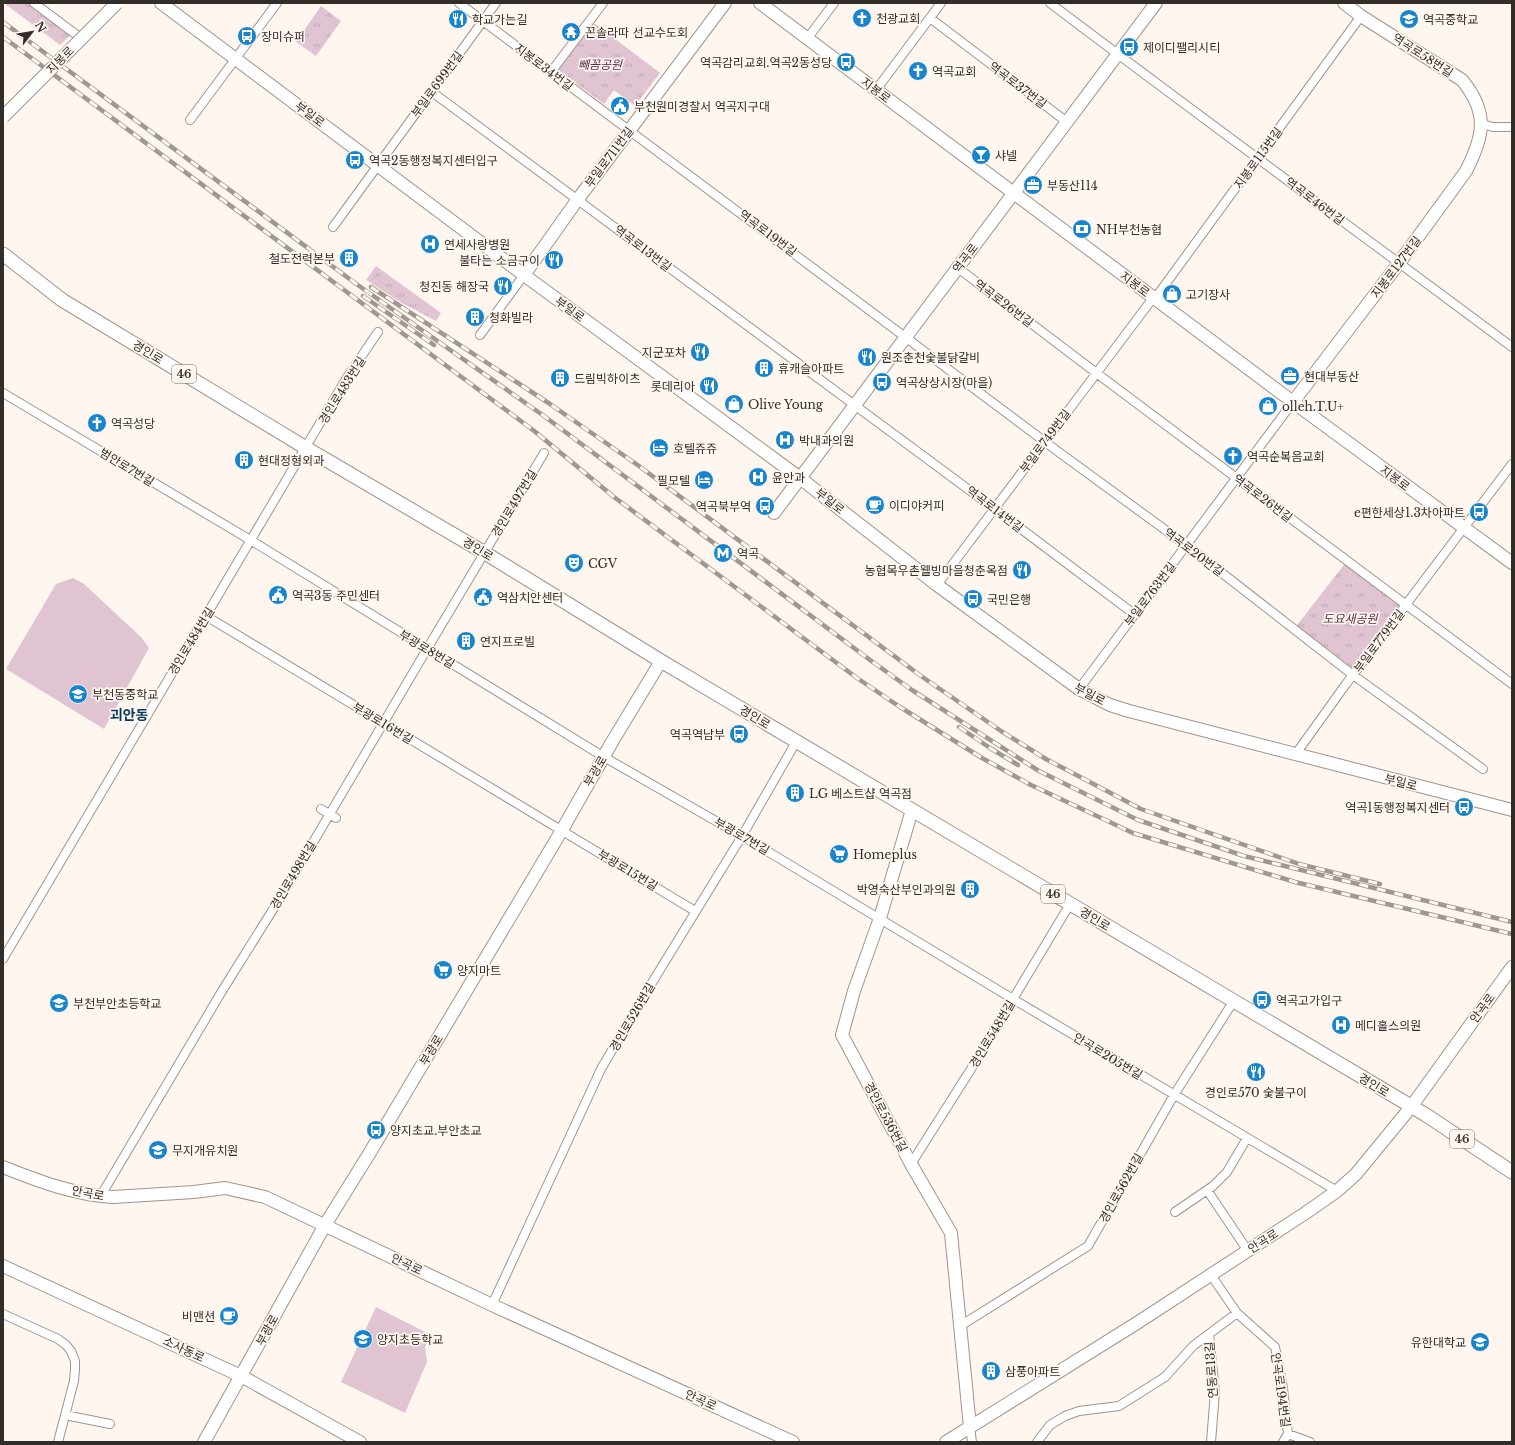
<svg xmlns="http://www.w3.org/2000/svg" width="1515" height="1445" font-family="'Libre Baskerville','Noto Sans KR',serif">
<style>
.park{fill:url(#park-tufts)}
.pitch{fill:#e0c4d1}
.lines{fill:none;stroke-linecap:round;stroke-linejoin:round}
.street-casing{stroke:#a1948a;stroke-width:10}
.secondary-casing{stroke:#a1948a;stroke-width:14}
.primary-casing{stroke:#a1948a;stroke-width:15}
.street{stroke:#fff;stroke-width:8}
.secondary{stroke:#fff;stroke-width:12}
.primary{stroke:#fff;stroke-width:13}
.rail-casing{stroke:#9e9792;stroke-width:4.5}
.rail{stroke:#fff6f0;stroke-width:3;stroke-dasharray:9;stroke-linecap:butt}
.secondary-bridge-casing{stroke:#a1948a;stroke-width:14;stroke-linecap:butt}
.secondary-bridge{stroke:#fff;stroke-width:12}
.labels{text-anchor:middle;dominant-baseline:central;stroke-width:3.5;stroke-linejoin:round;paint-order:stroke}
.shield{fill:#fff6f0;stroke:#706965;stroke-width:1}
.shield-label{font-size:11px;font-weight:bold;fill:#322d29}
.poi-label{font-size:12px;fill:#322d29;stroke:#fff6f0;text-anchor:start}
.street-label{font-size:12px;fill:#322d29;stroke:#fff6f0}
.park-label{font-size:12px;font-style:italic;fill:#5d2e47;stroke:#fff6f0}
.quarter-label{font-size:14px;font-weight:bold;fill:#06395d;stroke:#fff6f0}
</style>
<defs>
<pattern id="park-tufts" width="24" height="20" patternUnits="userSpaceOnUse"><rect width="24" height="20" fill="#e0c4d1"/><path d="M3 7l-1-3M5 7V3M7 7l1-3M15 17l-1-3M17 17v-4M19 17l1-3" fill="none" stroke="#c1a9b3"/></pattern>
</defs>
<rect width="100%" height="100%" fill="#fff6f0"/>
<path class="park" d="M 4,3 L 34,3 L 73,33 L 60,45 Z
M 321,6 L 341,21 L 316,56 L 296,42 Z
M 594,23 L 660,73 L 635,106 L 614,90 L 604,104 L 558,70 Z
M 376,266 L 441,313 L 436,321 L 402,303 L 366,280 Z
M 1347,561 L 1406,605 L 1353,675 L 1294,629 Z"/>
<path class="pitch" d="M 73,578 L 84,584 L 141,637 L 149,648 L 104,729 L 6,669 L 56,584 Z
M 376,1307 L 431,1335 L 425,1347 L 427,1362 L 405,1413 L 341,1382 Z"/>
<g class="lines">
<defs>
<path id="street" d="M 34,3 L 82,39
M 459,3 L 1060,453 L 1186,545 L 1353,675 L 1483,769
M 1050,3 C 1203,119 1358,232 1512,347
M 930,18 L 1067,122
M 807,39 L 834,3
M 551,72 L 603,3
M 876,90 L 941,3
M 432,92 L 980,498 L 1134,614
M 190,120 L 277,3
M 1482,124 L 1493,127 L 1512,127
M 333,227 L 496,3
M 958,268 L 1107,381 L 1512,684
M 480,335 L 524,275
M 3,393 L 252,541 L 604,757 L 742,836 L 1013,999 L 1337,1191
M 937,585 L 1153,298 L 1159,293 L 1361,16
M 206,616 L 695,911
M 1079,689 L 1293,402
M 1295,755 L 1346,684 L 1512,464
M 321,809 L 336,818
M 3,959 L 346,379 L 378,332
M 911,1164 L 971,1069 L 1070,904
M 1207,1190 L 1248,1251
M 100,1197 L 222,991 L 282,895 L 427,649 L 544,453
M 1175,1212 L 1213,1186 L 1227,1172 L 1247,1138
M 1211,1275 L 1237,1313 L 1275,1347 L 1283,1388 L 1288,1434
M 492,1305 L 601,1069 L 650,986 L 742,836 L 796,742
M 3,1314 L 58,1339 L 66,1345 L 71,1351 L 75,1361 L 75,1369 L 74,1381 L 58,1442
M 960,1326 L 1088,1246 L 1174,1095 L 1233,1002
M 65,1415 L 110,1424
M 970,1427 L 972,1442
M 1037,1442 L 1050,1425 L 1065,1416 L 1079,1411 L 1119,1406 L 1165,1377 L 1193,1346 L 1209,1334
M 1211,1442 L 1215,1392 L 1209,1334 L 1237,1313
M 1283,1442 L 1288,1434 L 1310,1442"/>
<path id="secondary" d="M 161,3 L 524,275 L 800,478 L 937,585 L 1079,689 L 1110,705 L 1129,711 L 1512,810
M 760,3 L 1293,402 L 1512,563
M 524,275 L 578,199 L 725,3
M 1293,402 L 1399,263 L 1466,171 C 1484,136 1489,113 1462,80 L 1361,16 L 1344,3
M 774,513 L 1156,3
M 912,810 L 880,918 L 854,991 L 842,1035 L 911,1164 L 951,1233 L 970,1427
M 3,1167 C 38,1181 75,1195 113,1197 L 194,1192 L 225,1188 L 265,1197 L 492,1305 L 793,1442
M 3,1266 L 241,1376 L 360,1442
M 204,1442 L 325,1225 L 369,1154 L 562,830 L 612,742 L 661,661
M 946,1442 L 1137,1323 L 1304,1214 L 1337,1191 L 1356,1174 L 1411,1107 L 1512,967"/>
<path id="primary" d="M 3,254 L 62,300 L 306,448 L 485,553 L 661,661 L 1426,1115 L 1512,1172"/>
</defs>
<use href="#street" class="street-casing"/>
<use href="#secondary" class="secondary-casing"/>
<use href="#primary" class="primary-casing"/>
<use href="#street" class="street"/>
<use href="#secondary" class="secondary"/>
<use href="#primary" class="primary"/>
<defs>
<path id="rail" d="M 3,22 L 355,283 L 544,416 L 870,660 L 912,690 L 1039,771 L 1138,820 L 1244,856 L 1512,922
M 3,37 L 533,430 L 614,497 L 857,678 L 900,707 L 982,758 L 1031,785 L 1133,833 L 1295,882 L 1512,934
M 371,287 L 550,404 L 639,466 L 921,676 L 1001,731 L 1046,759 L 1141,809 L 1299,864 L 1380,884
M 363,296 L 434,345
M 959,727 L 990,748 L 1018,765"/>
</defs>
<use href="#rail" class="rail-casing"/>
<use href="#rail" class="rail"/>
<defs>
<path id="secondary-bridge" d="M 3,117 L 117,3"/>
</defs>
<use href="#secondary-bridge" class="secondary-bridge-casing"/>
<use href="#secondary-bridge" class="secondary-bridge"/>
</g>
<defs>
<symbol id="church-disc" viewBox="-11 -11 22 22"><circle r="9.5" fill="#1785ce" stroke="#fff6f0"/><path d="M-1.2-6h2.4v3.5h3.3v2.4h-3.3V6h-2.4V-.1h-3.3v-2.4h3.3Z" fill="#fff"/></symbol>
<symbol id="restaurant-disc" viewBox="-11 -11 22 22"><circle r="9.5" fill="#1785ce" stroke="#fff6f0"/><path d="M-5-6h1v4h1v-4h1v4h1v-4h1v5L-1.5 .5V6h-2V.5L-5-1ZM5-6V6H3V1.5H1.5Q1.5-4 5-6Z" fill="#fff"/></symbol>
<symbol id="school-disc" viewBox="-11 -11 22 22"><circle r="9.5" fill="#1785ce" stroke="#fff6f0"/><path d="M0-5L7-2L0 1L-7-2ZM-4 1L0 2.5L4 1V4Q0 6-4 4Z" fill="#fff"/></symbol>
<symbol id="temple-disc" viewBox="-11 -11 22 22"><circle r="9.5" fill="#1785ce" stroke="#fff6f0"/><path d="M0-6L5-2H3V0L6.5 2.5H4V6H1.5V3h-3V6H-4V2.5H-6.5L-3 0V-2H-5Z" fill="#fff"/></symbol>
<symbol id="bus-disc" viewBox="-11 -11 22 22"><circle r="9.5" fill="#1785ce" stroke="#fff6f0"/><path d="M-5-6H5V4H4V6H2V4H-2V6H-4V4H-5ZM-3.5-4V0h7V-4ZM-3.5 1.2v1.5H-2V1.2ZM2 1.2v1.5H3.5V1.2Z" fill="#fff"/></symbol>
<symbol id="civic-disc" viewBox="-11 -11 22 22"><circle r="9.5" fill="#1785ce" stroke="#fff6f0"/><path d="M-.6-6.5H3V-4.5H.6V-3L4-1V1h2V6H-6V1h2V-1L-.6-3ZM-1.2 2.5V6h2.4V2.5Z" fill="#fff"/></symbol>
<symbol id="bar-disc" viewBox="-11 -11 22 22"><circle r="9.5" fill="#1785ce" stroke="#fff6f0"/><path d="M-6-5H6L.8 .8V4.5H3.5V6h-7V4.5H-.8V.8Z" fill="#fff"/></symbol>
<symbol id="office-disc" viewBox="-11 -11 22 22"><circle r="9.5" fill="#1785ce" stroke="#fff6f0"/><path d="M-6-3h4V-5.5h4V-3h4V5H-6ZM-1-4.5V-3h2v-1.5ZM-6 0V1H6V0Z" fill="#fff"/></symbol>
<symbol id="bank-disc" viewBox="-11 -11 22 22"><circle r="9.5" fill="#1785ce" stroke="#fff6f0"/><path d="M-6-4H6V4H-6ZM0-2.3a2.3 2.3 0 1 0 0 4.6a2.3 2.3 0 1 0 0-4.6Z" fill="#fff"/></symbol>
<symbol id="hospital-disc" viewBox="-11 -11 22 22"><circle r="9.5" fill="#1785ce" stroke="#fff6f0"/><path d="M-5-5h3v3.5h4V-5h3V5h-3V1.5h-4V5h-3Z" fill="#fff"/></symbol>
<symbol id="building-disc" viewBox="-11 -11 22 22"><circle r="9.5" fill="#1785ce" stroke="#fff6f0"/><path d="M-4-6H4V6H1V3H-1V6H-4ZM-2.5-4.3h1.7v1.8h-1.7ZM.8-4.3h1.7v1.8H.8ZM-2.5-1h1.7V.8h-1.7ZM.8-1h1.7V.8H.8Z" fill="#fff"/></symbol>
<symbol id="shop-disc" viewBox="-11 -11 22 22"><circle r="9.5" fill="#1785ce" stroke="#fff6f0"/><path d="M-5-2.5h2.3a2.7 3.5 0 0 1 5.4 0H5L5.5 6h-11ZM-1.5-2.5h3a1.5 2.3 0 0 0-3 0Z" fill="#fff"/></symbol>
<symbol id="hotel-disc" viewBox="-11 -11 22 22"><circle r="9.5" fill="#1785ce" stroke="#fff6f0"/><path d="M-6-4.5h1.5V1H6V5H4.5V3h-9V5H-6ZM-4 0a1.8 1.8 0 1 1 3.6 0ZM.5 0V-2.5h3Q6-2.5 6 0Z" fill="#fff"/></symbol>
<symbol id="cafe-disc" viewBox="-11 -11 22 22"><circle r="9.5" fill="#1785ce" stroke="#fff6f0"/><path d="M-5.5-4.5H6V0H3Q3 3.5 0 3.5H-2.5Q-5.5 3.5-5.5 0ZM3-3.2v2h1.7v-2ZM-6 4.5H4V6H-6Z" fill="#fff"/></symbol>
<symbol id="metro-disc" viewBox="-11 -11 22 22"><circle r="9.5" fill="#1785ce" stroke="#fff6f0"/><path d="M-5.5 5V-5H-3L0 0L3-5H5.5V5H3V-.5L0 4L-3-.5V5Z" fill="#fff"/></symbol>
<symbol id="theatre-disc" viewBox="-11 -11 22 22"><circle r="9.5" fill="#1785ce" stroke="#fff6f0"/><path d="M-5-5.5Q0-4 5-5.5V0Q5 5 0 6Q-5 5-5 0ZM-3.3-2.5H-1v1.5H-3.3ZM1-2.5H3.3v1.5H1ZM-2.8 1Q0 5.5 2.8 1Z" fill="#fff"/></symbol>
<symbol id="supermarket-disc" viewBox="-11 -11 22 22"><circle r="9.5" fill="#1785ce" stroke="#fff6f0"/><path d="M-6-5.5h2.5l.6 2H6L4.5 2H-2.5L-4.4-4H-6ZM-1.5 3.2a1.3 1.3 0 1 0 .1 0ZM3 3.2a1.3 1.3 0 1 0 .1 0Z" fill="#fff"/></symbol>
<symbol id="university-disc" viewBox="-11 -11 22 22"><circle r="9.5" fill="#1785ce" stroke="#fff6f0"/><path d="M0-5L7-2L0 1L-7-2ZM-4 1L0 2.5L4 1V4Q0 6-4 4Z" fill="#fff"/></symbol>
</defs>
<g fill-rule="evenodd">
<use href="#church-disc" x="851" y="7" width="22" height="22"/>
<use href="#restaurant-disc" x="447" y="8" width="22" height="22"/>
<use href="#school-disc" x="1398" y="8" width="22" height="22"/>
<use href="#temple-disc" x="560" y="21" width="22" height="22"/>
<use href="#bus-disc" x="236" y="25" width="22" height="22"/>
<use href="#bus-disc" x="1118" y="36" width="22" height="22"/>
<use href="#bus-disc" x="835" y="51" width="22" height="22"/>
<use href="#church-disc" x="907" y="60" width="22" height="22"/>
<use href="#civic-disc" x="609" y="95" width="22" height="22"/>
<use href="#bar-disc" x="970" y="144" width="22" height="22"/>
<use href="#bus-disc" x="344" y="149" width="22" height="22"/>
<use href="#office-disc" x="1022" y="174" width="22" height="22"/>
<use href="#bank-disc" x="1071" y="218" width="22" height="22"/>
<use href="#hospital-disc" x="419" y="233" width="22" height="22"/>
<use href="#building-disc" x="338" y="247" width="22" height="22"/>
<use href="#restaurant-disc" x="543" y="249" width="22" height="22"/>
<use href="#restaurant-disc" x="492" y="275" width="22" height="22"/>
<use href="#shop-disc" x="1161" y="283" width="22" height="22"/>
<use href="#building-disc" x="464" y="306" width="22" height="22"/>
<use href="#restaurant-disc" x="689" y="341" width="22" height="22"/>
<use href="#restaurant-disc" x="856" y="346" width="22" height="22"/>
<use href="#building-disc" x="753" y="357" width="22" height="22"/>
<use href="#office-disc" x="1279" y="365" width="22" height="22"/>
<use href="#building-disc" x="549" y="367" width="22" height="22"/>
<use href="#bus-disc" x="871" y="371" width="22" height="22"/>
<use href="#restaurant-disc" x="698" y="375" width="22" height="22"/>
<use href="#shop-disc" x="723" y="393" width="22" height="22"/>
<use href="#shop-disc" x="1257" y="395" width="22" height="22"/>
<use href="#church-disc" x="86" y="412" width="22" height="22"/>
<use href="#hospital-disc" x="774" y="429" width="22" height="22"/>
<use href="#hotel-disc" x="648" y="437" width="22" height="22"/>
<use href="#church-disc" x="1222" y="445" width="22" height="22"/>
<use href="#building-disc" x="233" y="449" width="22" height="22"/>
<use href="#hospital-disc" x="747" y="466" width="22" height="22"/>
<use href="#hotel-disc" x="693" y="469" width="22" height="22"/>
<use href="#cafe-disc" x="864" y="494" width="22" height="22"/>
<use href="#bus-disc" x="754" y="495" width="22" height="22"/>
<use href="#bus-disc" x="1468" y="501" width="22" height="22"/>
<use href="#metro-disc" x="712" y="542" width="22" height="22"/>
<use href="#theatre-disc" x="563" y="552" width="22" height="22"/>
<use href="#restaurant-disc" x="1011" y="559" width="22" height="22"/>
<use href="#civic-disc" x="267" y="584" width="22" height="22"/>
<use href="#civic-disc" x="472" y="586" width="22" height="22"/>
<use href="#bus-disc" x="962" y="588" width="22" height="22"/>
<use href="#building-disc" x="455" y="630" width="22" height="22"/>
<use href="#school-disc" x="67" y="683" width="22" height="22"/>
<use href="#bus-disc" x="728" y="723" width="22" height="22"/>
<use href="#building-disc" x="784" y="782" width="22" height="22"/>
<use href="#bus-disc" x="1453" y="796" width="22" height="22"/>
<use href="#supermarket-disc" x="828" y="843" width="22" height="22"/>
<use href="#building-disc" x="959" y="878" width="22" height="22"/>
<use href="#supermarket-disc" x="432" y="959" width="22" height="22"/>
<use href="#bus-disc" x="1251" y="989" width="22" height="22"/>
<use href="#school-disc" x="48" y="992" width="22" height="22"/>
<use href="#hospital-disc" x="1330" y="1014" width="22" height="22"/>
<use href="#restaurant-disc" x="1245" y="1061" width="22" height="22"/>
<use href="#bus-disc" x="365" y="1119" width="22" height="22"/>
<use href="#school-disc" x="147" y="1139" width="22" height="22"/>
<use href="#cafe-disc" x="218" y="1305" width="22" height="22"/>
<use href="#school-disc" x="352" y="1328" width="22" height="22"/>
<use href="#university-disc" x="1469" y="1331" width="22" height="22"/>
<use href="#building-disc" x="980" y="1360" width="22" height="22"/>
</g>
<g class="labels">
<g class="shield">
<rect x="172" y="365" width="24" height="18" rx="3"/>
<rect x="1041" y="885" width="24" height="18" rx="3"/>
<rect x="1450" y="1130" width="24" height="18" rx="3"/>
</g>
<g class="shield-label">
<text x="184" y="374">46</text>
<text x="1053" y="894">46</text>
<text x="1462" y="1139">46</text>
</g>
<g class="poi-label">
<text x="876" y="18">천광교회</text>
<text x="472" y="19">학교가는길</text>
<text x="1423" y="19">역곡중학교</text>
<text x="585" y="32">꼰솔라따 선교수도회</text>
<text x="261" y="36">장미슈퍼</text>
<text x="1143" y="47">제이디팰리시티</text>
<text x="832" y="62" text-anchor="end">역곡감리교회.역곡2동성당</text>
<text x="932" y="71">역곡교회</text>
<text x="634" y="106">부천원미경찰서 역곡지구대</text>
<text x="995" y="155">샤넬</text>
<text x="369" y="160">역곡2동행정복지센터입구</text>
<text x="1047" y="185">부동산114</text>
<text x="1096" y="229">NH부천농협</text>
<text x="444" y="244">연세사랑병원</text>
<text x="335" y="258" text-anchor="end">철도전력본부</text>
<text x="540" y="260" text-anchor="end">불타는 소금구이</text>
<text x="489" y="286" text-anchor="end">청진동 해장국</text>
<text x="1186" y="294">고기장사</text>
<text x="489" y="317">청화빌라</text>
<text x="686" y="352" text-anchor="end">지군포차</text>
<text x="881" y="357">원조춘천숯불닭갈비</text>
<text x="778" y="368">휴캐슬아파트</text>
<text x="1304" y="376">현대부동산</text>
<text x="574" y="378">드림빅하이츠</text>
<text x="896" y="382">역곡상상시장(마을)</text>
<text x="695" y="386" text-anchor="end">롯데리아</text>
<text x="748" y="404">Olive Young</text>
<text x="1282" y="406">olleh.T.U+</text>
<text x="111" y="423">역곡성당</text>
<text x="799" y="440">박내과의원</text>
<text x="673" y="448">호텔쥬쥬</text>
<text x="1247" y="456">역곡순복음교회</text>
<text x="258" y="460">현대정형외과</text>
<text x="772" y="477">윤안과</text>
<text x="690" y="480" text-anchor="end">필모텔</text>
<text x="889" y="505">이디야커피</text>
<text x="751" y="506" text-anchor="end">역곡북부역</text>
<text x="1465" y="512" text-anchor="end">e편한세상1.3차아파트</text>
<text x="737" y="553">역곡</text>
<text x="588" y="563">CGV</text>
<text x="1008" y="570" text-anchor="end">농협목우촌웰빙마을청춘옥점</text>
<text x="292" y="595">역곡3동 주민센터</text>
<text x="497" y="597">역삼치안센터</text>
<text x="987" y="599">국민은행</text>
<text x="480" y="641">연지프로빌</text>
<text x="92" y="694">부천동중학교</text>
<text x="725" y="734" text-anchor="end">역곡역남부</text>
<text x="809" y="793">LG 베스트샵 역곡점</text>
<text x="1450" y="807" text-anchor="end">역곡1동행정복지센터</text>
<text x="853" y="854">Homeplus</text>
<text x="956" y="889" text-anchor="end">박영숙산부인과의원</text>
<text x="457" y="970">양지마트</text>
<text x="1276" y="1000">역곡고가입구</text>
<text x="73" y="1003">부천부안초등학교</text>
<text x="1355" y="1025">메디홀스의원</text>
<text x="1256" y="1092" text-anchor="middle">경인로570 숯불구이</text>
<text x="390" y="1130">양지초교.부안초교</text>
<text x="172" y="1150">무지개유치원</text>
<text x="215" y="1316" text-anchor="end">비맨션</text>
<text x="377" y="1339">양지초등학교</text>
<text x="1466" y="1342" text-anchor="end">유한대학교</text>
<text x="1005" y="1371">삼풍아파트</text>
</g>
<g class="street-label">
<text transform="translate(1423 55) rotate(33)">역곡로58번길</text>
<text transform="translate(60 60) rotate(-45)">지봉로</text>
<text transform="translate(544 67) rotate(37)">지봉로34번길</text>
<text transform="translate(437 84) rotate(-54)">부일로699번길</text>
<text transform="translate(1018 85) rotate(37)">역곡로37번길</text>
<text transform="translate(876 90) rotate(37)">지봉로</text>
<text transform="translate(310 114) rotate(37)">부일로</text>
<text transform="translate(609 157) rotate(-53)">부일로711번길</text>
<text transform="translate(1258 158) rotate(-54)">지봉로115번길</text>
<text transform="translate(1315 201) rotate(37)">역곡로46번길</text>
<text transform="translate(768 233) rotate(37)">역곡로19번길</text>
<text transform="translate(643 248) rotate(37)">역곡로13번길</text>
<text transform="translate(965 258) rotate(-53)">역곡로</text>
<text transform="translate(1396 267) rotate(-53)">지봉로127번길</text>
<text transform="translate(1135 284) rotate(37)">지봉로</text>
<text transform="translate(1004 303) rotate(37)">역곡로26번길</text>
<text transform="translate(570 309) rotate(36)">부일로</text>
<text transform="translate(148 352) rotate(31)">경인로</text>
<text transform="translate(342 390) rotate(-58)">경인로483번길</text>
<text transform="translate(1045 441) rotate(-53)">부일로749번길</text>
<text transform="translate(127 467) rotate(31)">범안로7번길</text>
<text transform="translate(1395 478) rotate(37)">지봉로</text>
<text transform="translate(1263 498) rotate(37)">역곡로26번길</text>
<text transform="translate(830 501) rotate(38)">부일로</text>
<text transform="translate(514 503) rotate(-59)">경인로497번길</text>
<text transform="translate(995 509) rotate(37)">역곡로14번길</text>
<text transform="translate(478 549) rotate(31)">경인로</text>
<text transform="translate(1194 552) rotate(37)">역곡로20번길</text>
<text transform="translate(1150 594) rotate(-53)">부일로763번길</text>
<text transform="translate(191 641) rotate(-59)">경인로484번길</text>
<text transform="translate(1379 641) rotate(-53)">부일로779번길</text>
<text transform="translate(427 649) rotate(31)">부광로8번길</text>
<text transform="translate(1090 694) rotate(28)">부일로</text>
<text transform="translate(755 717) rotate(31)">경인로</text>
<text transform="translate(383 723) rotate(31)">부광로16번길</text>
<text transform="translate(595 771) rotate(-60)">부광로</text>
<text transform="translate(1401 782) rotate(14)">부일로</text>
<text transform="translate(742 836) rotate(30)">부광로7번길</text>
<text transform="translate(628 870) rotate(31)">부광로15번길</text>
<text transform="translate(293 875) rotate(-59)">경인로498번길</text>
<text transform="translate(1095 919) rotate(31)">경인로</text>
<text transform="translate(1482 1008) rotate(-54)">안곡로</text>
<text transform="translate(632 1017) rotate(-60)">경인로526번길</text>
<text transform="translate(992 1034) rotate(-59)">경인로548번길</text>
<text transform="translate(431 1050) rotate(-59)">부광로</text>
<text transform="translate(1108 1056) rotate(31)">안곡로205번길</text>
<text transform="translate(1374 1085) rotate(31)">경인로</text>
<text transform="translate(886 1117) rotate(62)">경인로536번길</text>
<text transform="translate(1121 1188) rotate(-61)">경인로562번길</text>
<text transform="translate(88 1193) rotate(11)">안곡로</text>
<text transform="translate(1263 1241) rotate(-33)">안곡로</text>
<text transform="translate(407 1264) rotate(25)">안곡로</text>
<text transform="translate(267 1330) rotate(-61)">부광로</text>
<text transform="translate(184 1349) rotate(25)">소사동로</text>
<text transform="translate(1211 1370) rotate(-94)">연동로13길</text>
<text transform="translate(1281 1390) rotate(82)">안곡로194번길</text>
<text transform="translate(701 1400) rotate(24)">안곡로</text>
</g>
<g class="park-label">
<text x="600" y="64">빼꼼공원</text>
<text x="1350" y="618">도요새공원</text>
</g>
<g class="quarter-label">
<text x="129" y="715">괴안동</text>
</g>
</g>
<rect width="1515" height="1445" fill="none" stroke="#322d29" stroke-width="8"/>
<g transform="translate(32 32) rotate(59)" stroke="#fff6f0" stroke-width="3" paint-order="stroke">
<path d="M0-3L7 15L0 10L-7 15Z" fill="#322d29"/>
<text y="-6" font-size="11" font-weight="bold" text-anchor="middle" fill="#322d29">N</text>
</g>
</svg>
